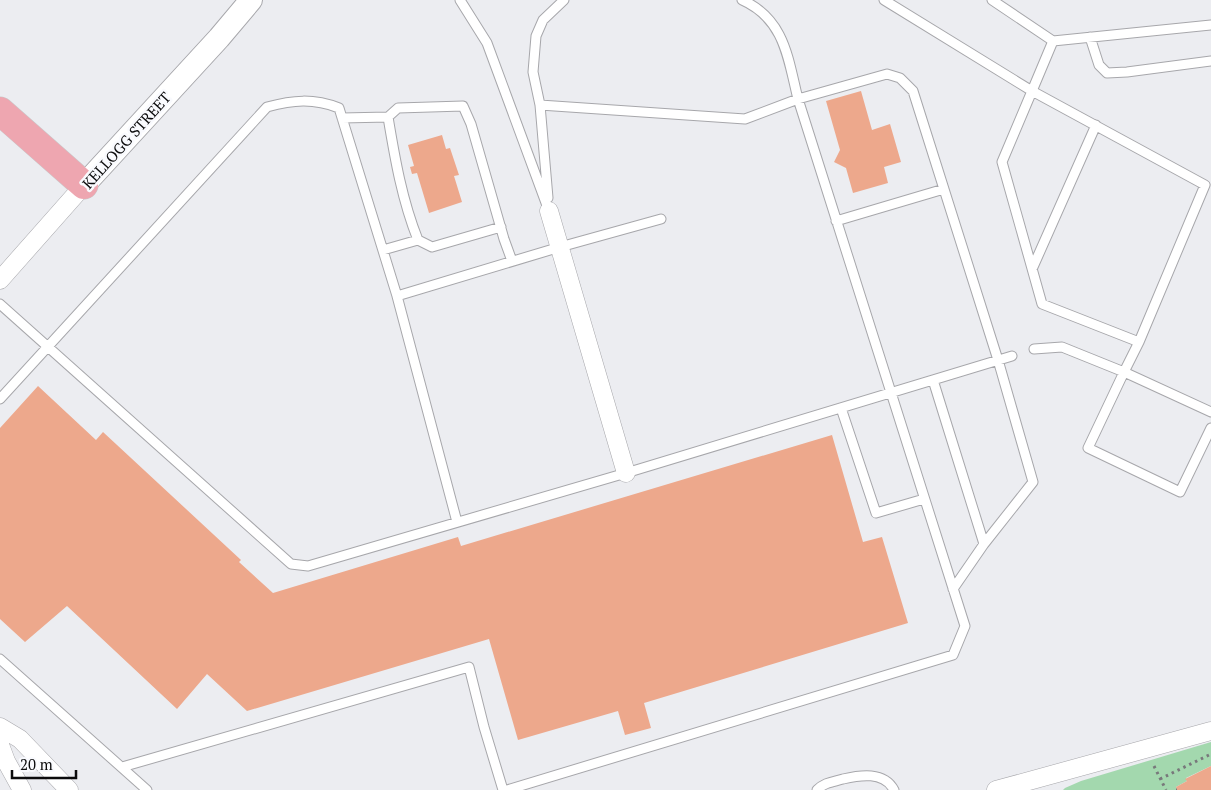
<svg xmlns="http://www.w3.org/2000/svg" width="1211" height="790" font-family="'PT Serif',serif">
	<rect width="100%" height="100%" fill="#ecedf1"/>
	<path fill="#a3d8ae" d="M1211 742V766L1186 778 1187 781 1176 787 1177 790H1063L1065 788 1081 781Z"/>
	<path fill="#eda88c" d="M861 91 872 130 890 124 901 162 884 167 888 183 853 193 846 168 834 162 840 150 826 101Z
		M442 135 446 149 450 148 459 175 454 176 462 202 429 213 417 173 412 174 410 167 414 166 408 145Z
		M38 386 96 440 103 432 241 560 239 562 273 593 458 537 461 546 832 435 863 542 882 537 908 623 644 703 651 728 625 735 618 711 518 740 489 639 247 711 207 674 177 709 67 606 25 642 0 619V428Z
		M1211 766V790H1177L1176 787 1187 781 1185 779Z"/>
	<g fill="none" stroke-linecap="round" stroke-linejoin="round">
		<defs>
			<path id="service" d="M460 0 487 43 549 211
				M884 0 1032 91 1053 41 1211 25
				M992 0 1053 41
				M1090 37 1099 65 1107 73 1127 72 1211 61
				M540 105 745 119 798 99 887 74 900 78 913 91 998 360 1033 482 984 544 953 589
				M342 118 388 117 398 108 463 106 471 124 504 239 512 261
				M548 198 540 105 533 72 536 36 543 20 564 0
				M836 221 944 189
				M418 240 432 247 501 227
				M383 250 418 240C402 200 395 159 388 117
				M1033 267 1096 125
				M0 304 291 564 308 566 626 473 1012 356
				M1034 349 1062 347 1124 372 1139 342 1205 185 1032 91 1002 162 1042 304 1139 342
				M933 380 984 544
				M0 399 267 107C293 100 313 98 339 108L397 296
				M841 408 876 513 924 499
				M1211 412 1124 372 1088 448 1180 492 1211 428
				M457 522 397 296 560 247 661 219
				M0 659 147 790
				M122 767 469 667 484 727 503 790
				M507 790 953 655 965 626 798 99C788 59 785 19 742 0
				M817 790C825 782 833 782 843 779 860 775 884 771 894 790"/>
			<path id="minor" d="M549 211 626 473
				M0 280 84 185
				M0 727 20 739 69 790
				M0 745 6 761 22 790
				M996 790 1211 731"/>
			<path id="tertiary" d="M84 185 219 38 251 0"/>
			<path id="trunk" d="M0 111 84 185"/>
		</defs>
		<use href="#service" stroke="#a7a7ab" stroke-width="11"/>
		<use href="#minor" stroke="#a7a7ab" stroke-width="19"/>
		<use href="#tertiary" stroke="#a7a7ab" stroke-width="24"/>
		<use href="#trunk" stroke="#c9c9ca" stroke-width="29"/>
		<path stroke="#78787b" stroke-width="3" stroke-dasharray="2.5 4" stroke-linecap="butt" d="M1154 766 1166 790
			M1160 779 1211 754
			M1176 790H1177"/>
		<use href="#service" stroke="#fff" stroke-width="9"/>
		<use href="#minor" stroke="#fff" stroke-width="18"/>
		<use href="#tertiary" stroke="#fff" stroke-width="22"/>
		<use href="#trunk" stroke="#eea6b0" stroke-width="28"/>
	</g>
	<g text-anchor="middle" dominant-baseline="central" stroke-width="5" stroke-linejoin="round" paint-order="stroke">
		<g font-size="15" fill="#0b0b0c" stroke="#f9fafe">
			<text transform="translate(126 140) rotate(-48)">KELLOGG STREET</text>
		</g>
	</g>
	<path d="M12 770v8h64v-8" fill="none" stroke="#0b0b0c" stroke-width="2.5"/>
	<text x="20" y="770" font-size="15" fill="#0b0b0c" stroke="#f9fafe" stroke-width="4" paint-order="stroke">20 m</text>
</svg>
